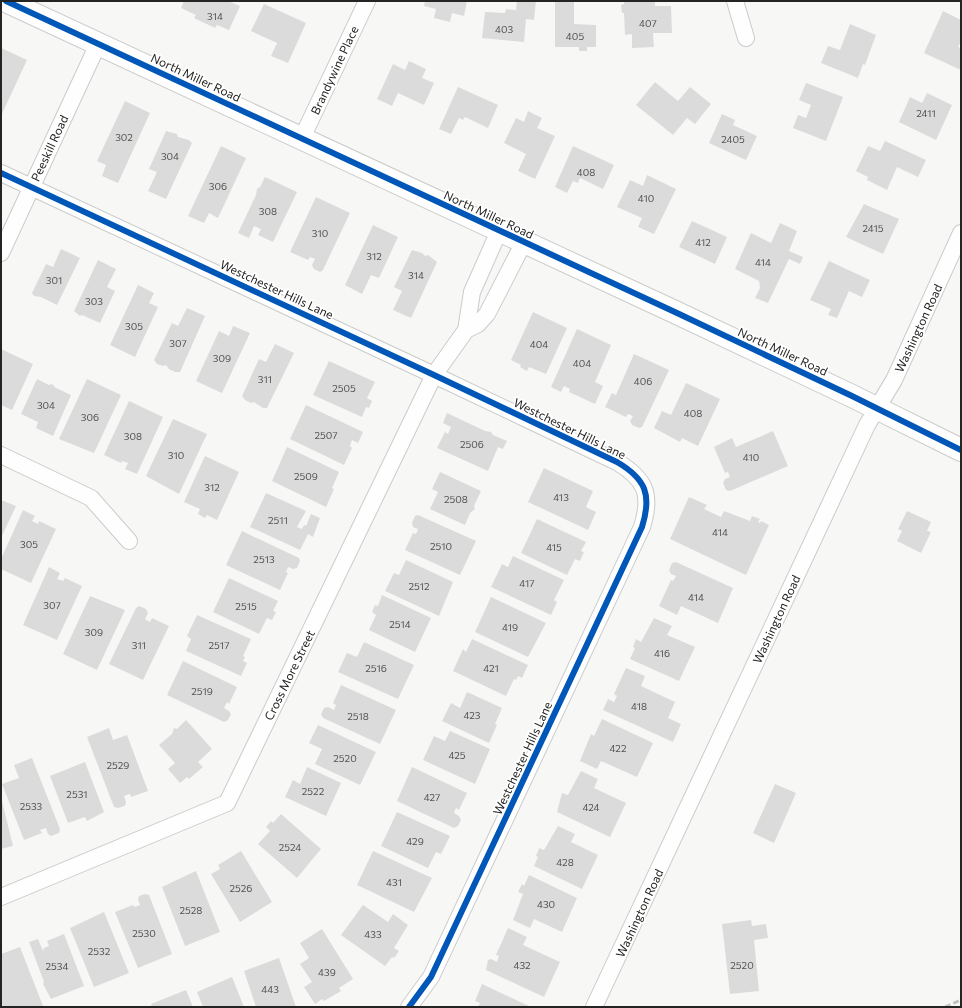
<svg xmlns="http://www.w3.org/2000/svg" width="962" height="1008" font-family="Commissioner,sans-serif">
	<rect width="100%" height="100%" fill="#f7f8f6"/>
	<path fill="#dbdbdb" d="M184 1H228L240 6 229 30 217 25 215 28 194 18 196 15 181 8Z
		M425 1H467L464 16 452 13 450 22 434 18 436 9 424 6Z
		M517 1H536L534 20 526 19 524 42 482 38 485 12 505 13 506 9 516 10Z
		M555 1H574V24L596 25V47H587V51H579V47H555Z
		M624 1H655V6H671L672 33H653L654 47 632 48V34L625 35 624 13H622L621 5 624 4Z
		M264 4 306 23 288 63 271 56 277 43 251 31Z
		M943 11 961 20V41L958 47 961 48V70L924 53Z
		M850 24 876 35 865 65 863 64 858 78 821 63 828 46 840 50Z
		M1 48 27 60 1 116Z
		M409 61 426 69 422 78 434 83 424 105 398 93 392 106 377 99 393 64 405 70Z
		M655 82 678 101 690 87 711 104 695 124 687 118 673 135 636 105Z
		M806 83 843 97 826 141 793 128 798 115 806 118 811 105 799 100Z
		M458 87 498 105 488 128 465 117 463 120 459 118 451 134 439 129Z
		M927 93 952 105 936 140 899 122 910 97 922 103Z
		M125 101 150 113 118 183 102 176 106 165 97 161Z
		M528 111 542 118 537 128 555 136 535 179 518 171 526 154 504 143 516 118 524 122Z
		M722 114 735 120 733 125 757 136 746 160 709 143Z
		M166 131 177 134 178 137 189 140 192 143 166 199 148 191 157 172 149 169Z
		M885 141 926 160 918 177 897 167 887 190 867 180 868 177 856 171 868 146 880 151Z
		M221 146 246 158 218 218 209 213 204 223 188 216Z
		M573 146 614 165 603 189 580 178 578 183 573 181 567 193 555 187Z
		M647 175 676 189 654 234 638 227 642 218 617 207 630 180 643 186Z
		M265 177 297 192 273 242 258 235 261 229 254 226 249 238 238 233 256 195 257 189 260 187Z
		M316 197 350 213 323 270 320 272 314 269 312 265 315 259 310 257 308 260 290 252Z
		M864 204 899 219 883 254 846 237Z
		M692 221 727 237 715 264 679 247Z
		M780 223 797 231 789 251 803 257 800 264 789 259 768 303 755 298 760 288 759 281 735 269 751 233 771 243Z
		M373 225 398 237 379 278 371 275 362 294 345 285Z
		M61 249 80 258 57 305 41 297 34 296 32 293 46 264 53 267Z
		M412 250 422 253 425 256 428 255 437 262 411 318 393 310 402 291 394 287Z
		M98 260 116 269 107 287 115 291 100 323 82 315 80 316 74 311Z
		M829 261 870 280 862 297 849 291 837 318 828 315 831 309 810 300Z
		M138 285 154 293 149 303 158 307 135 357 110 345Z
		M187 308 205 316 180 372H175L169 369 166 365 163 366 157 364 154 360 172 323 178 326Z
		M533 312 567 328 546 374 529 367 527 371 520 367 521 365 511 360Z
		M233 326 250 333 222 393 196 381 219 331 229 336Z
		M577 329 611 345 595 382 603 386 595 404 569 392 570 389 564 386 561 392 551 387Z
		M275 344 294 353 267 408H263L254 402 251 403 245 400 242 396 259 359 266 362Z
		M1 349 33 364 12 410 1 405Z
		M634 354 669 370 642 427 639 428 632 425 630 421 633 416 628 414 626 417 605 407 612 393 616 395Z
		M329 361 375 382 367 398 372 401 369 408 366 407 362 417 313 395Z
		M37 379 49 385 52 384 56 388 71 395 53 436 36 428 38 422 21 414Z
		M87 379 121 395 94 453 59 439Z
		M686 383 720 399 698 446 682 438 680 442 654 428 662 411 671 415Z
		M129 401 163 417 137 474 125 469 128 463 122 461 121 463 104 455Z
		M306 405 363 432 358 443 352 440 350 446 352 448 344 465 290 439Z
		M447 413 485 431 491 432 493 435 507 441 503 449 498 447 488 471 437 448 445 432 448 434 451 427 443 423Z
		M173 419 207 434 179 494 146 476Z
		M773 431 788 466 730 491 726 490 723 483 725 479 730 477 728 472 725 473 714 447 732 438 736 447Z
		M287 447 339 472 332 488 334 489 326 507 272 481Z
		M205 456 239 472 217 520 207 515 205 518 198 514 200 509 184 502Z
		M544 468 593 491 586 507 596 512 588 530 528 502Z
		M440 472 481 491 474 506 475 509 470 513 465 525 430 509 438 492 432 489Z
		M266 493 306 511 297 527 302 529 304 525 306 526 311 514 320 518 313 537 308 534 300 550 250 527Z
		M689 497 707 505 704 509 721 517 724 511 750 521 752 516 760 519 758 522 760 523 761 521 769 525 746 575 670 539Z
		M1 500 16 506 1 538Z
		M23 510 35 516 32 521 38 524 39 521 56 529 31 583 1 569V559Z
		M907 511 931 522 927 531 931 532 921 553 897 541 902 531 898 529Z
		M418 515 476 541 460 575 405 550 413 533 416 534 418 529 413 527 412 523 415 516Z
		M537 519 586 542 581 551 584 552 580 561 575 559 567 575 521 553Z
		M242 531 299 558 300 561 297 568 293 569 288 567 286 572 288 573 280 590 226 565Z
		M513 556 564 580 554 600 557 602 551 615 491 587 502 564 508 567Z
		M406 560 453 582 439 616 385 591 394 573 399 575Z
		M676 562 733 588 718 623 681 606 677 615 659 606 671 580 673 581 676 576 671 574 669 570 672 563Z
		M49 567 60 573 57 579 63 581 65 578 82 586 57 640 23 625Z
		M229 578 278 601 273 611 276 612 272 620 267 618 259 634 213 612Z
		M382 595 431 618 415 652 369 630 376 615 372 612 375 605 378 606Z
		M90 596 125 610 97 670 63 654Z
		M491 597 546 623 528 657 475 632Z
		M139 606 146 609 148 613 145 619 150 622 152 618 169 626 143 680 109 664 136 608Z
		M197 615 251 639 243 656 245 657 243 661 247 663 241 676 186 651 191 639 187 636Z
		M654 618 672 626 667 635 695 647 679 681 630 659 635 648 633 647 636 639 641 642Z
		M472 639 528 665 522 678 518 676 516 680 514 679 506 696 453 671 463 649 466 652Z
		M364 642 414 665 398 699 338 672 347 653 357 657Z
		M183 661 237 687 229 704 227 702 224 708 229 711 231 714 228 720 224 722 167 695Z
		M626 668 645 676 641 686 675 702 668 718 681 724 673 742 603 710 608 699 614 702 617 696 614 694Z
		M341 685 396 710 380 744 323 718 321 714 324 708 328 707 334 710 336 705 333 703Z
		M467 692 502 708 495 724 497 725 489 743 442 721 451 703 460 708Z
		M602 719 653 743 637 777 601 761 597 769 580 761 591 734 594 736Z
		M186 720 212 749 198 762 203 767 189 779 187 777 180 783 168 769 175 763 159 745 172 734 174 728 177 729Z
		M318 725 376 752 360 785 315 764 322 749 309 743Z
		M109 728 113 740 127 735 148 791 131 797 130 794 124 796 126 802 125 806 118 808 114 807 87 737Z
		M450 731 490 749 475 784 423 760 434 736 445 741Z
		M32 758 60 829 59 833 51 836 48 834 46 828 40 830 42 833 24 840 2 784 19 778 14 765Z
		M85 762 104 812 87 821 85 817 68 823 50 776Z
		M307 767 341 783 326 816 285 797 293 780 300 784Z
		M412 767 467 793 459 810 456 808 454 813 459 816 461 820 458 826 454 828 397 801Z
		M581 771 598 779 594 788 626 803 610 837 557 812 562 793 568 795Z
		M775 784 796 793 774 843 753 833Z
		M1 797 13 846 1 849Z
		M397 812 450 836 441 854 436 852 428 868 381 846Z
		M281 814 321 849 297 878 258 844 270 831 266 827 271 821 273 823Z
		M558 826 575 834 571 842 598 855 582 889 534 866 538 857 536 856 539 848 544 850Z
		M241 851 272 902 240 922 211 874 220 869 218 865Z
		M373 851 432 878 414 912 357 885Z
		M196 871 220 932 185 946 162 887Z
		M529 875 577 898 562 932 534 919 530 928 513 920 523 894 518 892 522 884 524 886Z
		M145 894 149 895 172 954 138 968 115 912 133 905 135 907 140 905 138 900 139 896Z
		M363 905 388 922 393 914 408 925 394 948 399 951 394 958 392 957 385 966 341 935Z
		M104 912 129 973 94 987 70 928Z
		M751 920 752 926 766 924 768 938 754 940 759 991 730 994 722 924Z
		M508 928 527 937 523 945 560 962 544 997 486 970 488 960 491 959 497 962 499 956 496 955Z
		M322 929 353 979 339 988 341 991 324 1001 322 999 315 1004 304 987 312 982 300 964 309 958 300 943Z
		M64 934 84 986 51 999 43 984 44 982 29 942 38 939 43 951 44 948 49 946 47 941Z
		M20 947 43 1006 41 1007H3L1 1002V954Z
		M279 958 296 1007H256L244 971Z
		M232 977 244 1007H203L197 992Z
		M482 984 531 1007H478L480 1003 475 1001Z
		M186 990 193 1007H152L151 1004Z"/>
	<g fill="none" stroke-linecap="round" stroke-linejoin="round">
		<defs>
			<path id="street" d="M735 1 746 38
				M302 138 367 1
				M1 173 434 375 617 462C646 479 652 495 642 527L431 977 409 1007
				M1 253 98 44
				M466 330 478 324 487 314 524 242
				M1 455 91 498 129 541
				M1 897 227 803 434 375 466 330 472 292 499 231
				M594 1007 867 425 894 380 961 233"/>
			<path id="secondary" d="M6 1 677 313 852 396 961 450"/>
		</defs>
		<use href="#street" stroke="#cacbca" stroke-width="18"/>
		<use href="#secondary" stroke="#cacbca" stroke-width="24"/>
		<use href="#street" stroke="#fefefe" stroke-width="16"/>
		<use href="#secondary" stroke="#fefefe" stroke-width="22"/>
		<path stroke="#c2c3c2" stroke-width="3" stroke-dasharray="6 3" stroke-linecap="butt" d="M945 1007 961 1000"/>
		<defs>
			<path id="cycleway" d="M6 1 677 313 852 396 961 450
				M1 173 434 375 617 462C646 479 652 495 642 527L431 977 409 1007"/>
		</defs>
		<use href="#cycleway" stroke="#fff" stroke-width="8"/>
		<use href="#cycleway" stroke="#0057b8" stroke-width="6"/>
	</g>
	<g text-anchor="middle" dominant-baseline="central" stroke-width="3.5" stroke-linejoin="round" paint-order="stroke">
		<g font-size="10" fill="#525251">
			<text x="215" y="16">314</text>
			<text x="648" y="23">407</text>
			<text x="504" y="29">403</text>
			<text x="575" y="36">405</text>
			<text x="926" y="113">2411</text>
			<text x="124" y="137">302</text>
			<text x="733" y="139">2405</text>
			<text x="170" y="156">304</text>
			<text x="586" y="172">408</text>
			<text x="218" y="186">306</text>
			<text x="646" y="198">410</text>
			<text x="268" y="211">308</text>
			<text x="873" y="228">2415</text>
			<text x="320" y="233">310</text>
			<text x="703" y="242">412</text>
			<text x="374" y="256">312</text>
			<text x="763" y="262">414</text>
			<text x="416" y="275">314</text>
			<text x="54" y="280">301</text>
			<text x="94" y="301">303</text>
			<text x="134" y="326">305</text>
			<text x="178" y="343">307</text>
			<text x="539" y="344">404</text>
			<text x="222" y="358">309</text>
			<text x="582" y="363">404</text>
			<text x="265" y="379">311</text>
			<text x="643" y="381">406</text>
			<text x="344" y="388">2505</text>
			<text x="46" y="405">304</text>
			<text x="693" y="413">408</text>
			<text x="90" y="417">306</text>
			<text x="326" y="435">2507</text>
			<text x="133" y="436">308</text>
			<text x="472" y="444">2506</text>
			<text x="176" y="455">310</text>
			<text x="751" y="457">410</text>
			<text x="306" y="476">2509</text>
			<text x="212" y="487">312</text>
			<text x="561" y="497">413</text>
			<text x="456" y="499">2508</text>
			<text x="278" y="520">2511</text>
			<text x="720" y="532">414</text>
			<text x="29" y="544">305</text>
			<text x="441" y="546">2510</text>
			<text x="554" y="547">415</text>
			<text x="264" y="559">2513</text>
			<text x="527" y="583">417</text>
			<text x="419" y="586">2512</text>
			<text x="696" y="597">414</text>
			<text x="52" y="605">307</text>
			<text x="246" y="606">2515</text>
			<text x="400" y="624">2514</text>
			<text x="510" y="627">419</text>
			<text x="94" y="632">309</text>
			<text x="139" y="645">311</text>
			<text x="219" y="645">2517</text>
			<text x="662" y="653">416</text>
			<text x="376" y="668">2516</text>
			<text x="491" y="668">421</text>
			<text x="202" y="691">2519</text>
			<text x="639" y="706">418</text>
			<text x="472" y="715">423</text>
			<text x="358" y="716">2518</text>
			<text x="618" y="748">422</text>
			<text x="457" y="755">425</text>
			<text x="345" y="758">2520</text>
			<text x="118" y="765">2529</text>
			<text x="313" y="791">2522</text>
			<text x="77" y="794">2531</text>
			<text x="432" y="797">427</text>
			<text x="31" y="806">2533</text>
			<text x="591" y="807">424</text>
			<text x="415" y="841">429</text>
			<text x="290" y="847">2524</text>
			<text x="565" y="862">428</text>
			<text x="394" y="882">431</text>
			<text x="241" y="888">2526</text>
			<text x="546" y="904">430</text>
			<text x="191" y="910">2528</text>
			<text x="144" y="933">2530</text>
			<text x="373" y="934">433</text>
			<text x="99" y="951">2532</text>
			<text x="522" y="965">432</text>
			<text x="742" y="965">2520</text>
			<text x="57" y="966">2534</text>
			<text x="327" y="972">439</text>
			<text x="270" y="989">443</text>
		</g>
		<g font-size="12" fill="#242523" stroke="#fff">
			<text transform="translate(334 70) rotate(-65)">Brandywine Place</text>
			<text transform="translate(196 77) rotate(25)">North Miller Road</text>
			<text transform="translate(49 148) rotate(-65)">Peeskill Road</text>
			<text transform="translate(489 214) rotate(25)">North Miller Road</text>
			<text transform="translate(277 289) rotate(25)">Westchester Hills Lane</text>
			<text transform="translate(918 328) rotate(-65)">Washington Road</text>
			<text transform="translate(783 351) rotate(25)">North Miller Road</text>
			<text transform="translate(570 428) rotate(26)">Westchester Hills Lane</text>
			<text transform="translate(776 619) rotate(-65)">Washington Road</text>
			<text transform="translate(289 675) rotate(-64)">Cross More Street</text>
			<text transform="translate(522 758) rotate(-65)">Westchester Hills Lane</text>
			<text transform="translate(639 913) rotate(-65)">Washington Road</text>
		</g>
	</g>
	<rect width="962" height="1008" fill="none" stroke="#242523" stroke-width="4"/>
</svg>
